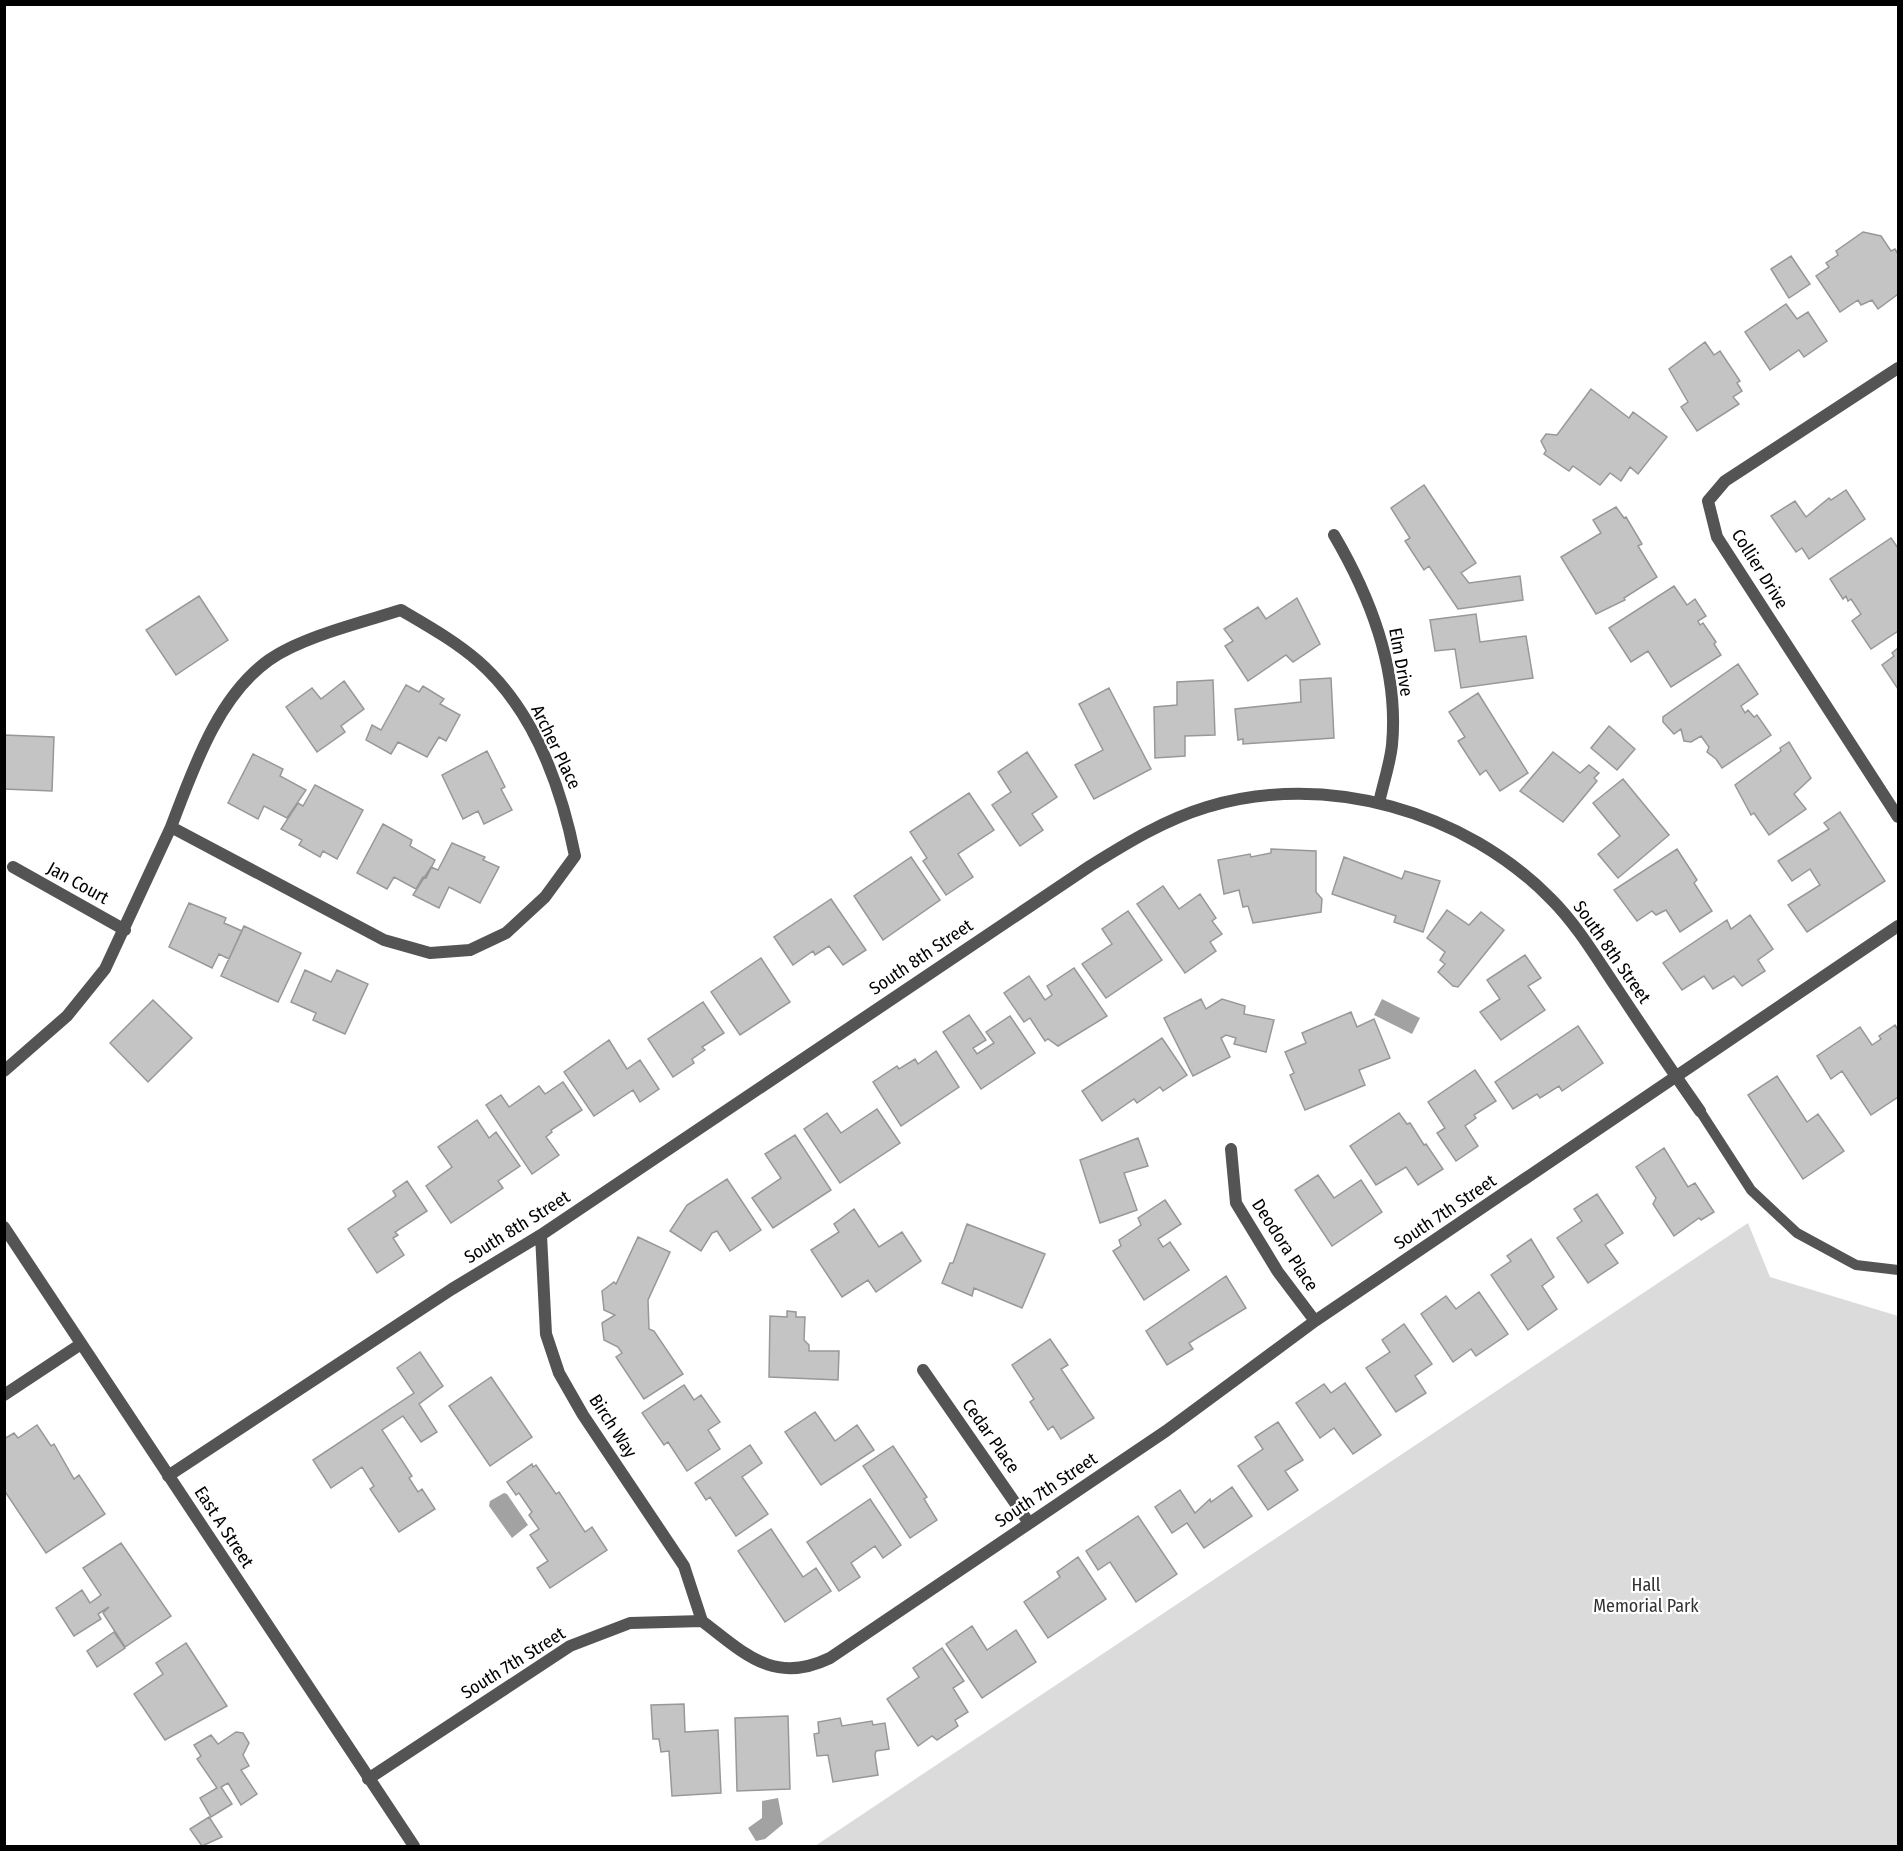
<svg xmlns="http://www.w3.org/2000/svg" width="1903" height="1851" font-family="'Fira Sans Condensed',sans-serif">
	<rect width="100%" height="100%" fill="#fff"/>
	<path fill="#dbdbdb" d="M1748 1223 1770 1277 1898 1316V1846H815Z"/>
	<path fill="#a2a2a2" d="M1382 999 1420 1018 1412 1034 1374 1015Z
		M504 1493 507 1494 528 1525 512 1538 489 1506 490 1501Z
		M778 1798 783 1824 765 1839 756 1841 748 1828 762 1818V1801Z"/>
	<path fill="#c4c4c4" stroke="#989898" stroke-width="1.5" d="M1863 232 1881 236 1891 251 1895 249 1898 254V294L1878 309 1872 300 1861 305 1858 300 1840 312 1816 276 1829 267 1826 263 1838 255 1836 251Z
		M1791 256 1810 284 1789 298 1771 269Z
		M1786 304 1797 319 1808 312 1827 341 1804 357 1799 350 1770 370 1745 332Z
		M1705 342 1714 355 1720 351 1740 381 1737 383 1742 391 1733 397 1739 404 1697 431 1681 407 1688 402 1669 369Z
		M1591 389 1629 418 1633 412 1667 437 1638 474 1630 467 1621 481 1610 473 1600 485 1573 466 1569 471 1544 454 1546 451 1541 441 1546 434 1557 435Z
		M1424 485 1476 563 1461 573 1469 583 1520 576 1523 600 1458 609 1429 566 1424 570 1405 541 1410 538 1391 508Z
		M1846 490 1865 519 1809 559 1802 548 1796 552 1771 516 1795 501 1806 517 1829 498 1831 500Z
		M1616 507 1624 518 1626 517 1642 544 1638 546 1657 577 1624 598 1625 600 1596 614 1561 557 1601 533 1593 520Z
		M1891 538 1898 548V631L1871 649 1852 621 1861 614 1851 599 1848 601 1846 596 1843 599 1830 579Z
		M1674 586 1687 605 1695 599 1706 616 1698 621 1700 625 1703 623 1716 642 1714 644 1721 655 1671 687 1648 651 1631 662 1609 628Z
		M199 596 228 640 176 675 146 630Z
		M1297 598 1320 644 1293 662 1286 655 1248 681 1225 646 1233 641 1224 629 1258 607 1266 619Z
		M1476 614 1480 642 1526 636 1533 678 1461 688 1455 649 1435 651 1430 620Z
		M1898 648V689L1882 665 1894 656 1892 653Z
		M1738 664 1758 694 1741 706 1745 713 1748 710 1754 717 1757 715 1771 735 1722 768 1716 759 1707 752 1709 747 1701 736 1691 742 1684 741 1681 729 1674 734 1663 722V717Z
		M1331 678 1334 738 1243 744V739L1238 740 1235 709 1301 702 1300 680Z
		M1213 680 1215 735 1185 736V756L1155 758 1154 707 1177 705V682Z
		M344 681 364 709 341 726 345 732 317 752 286 707 312 688 321 699Z
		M406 685 419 692 423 686 444 699 440 704 460 715 446 741 439 737 427 757 398 742 391 754 366 740 372 725 381 730Z
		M1109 688 1151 769 1094 799 1075 765 1103 750 1079 704Z
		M1478 693 1528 773 1500 791 1486 770 1480 775 1458 741 1465 737 1449 712Z
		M1609 726 1635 749 1617 770 1591 748Z
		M4 735 54 737 52 791 4 789Z
		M1789 742 1811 778 1794 794 1806 809 1769 835 1754 813 1751 815 1735 785 1781 751 1780 748Z
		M487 751 505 787 501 789 512 810 484 824 478 811 463 819 442 775Z
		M1027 752 1057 797 1032 814 1043 830 1020 846 992 805 1011 792 998 772Z
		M1553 752 1580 773 1589 765 1599 773 1594 778 1597 781 1563 822 1520 791Z
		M253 754 283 769 280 776 306 790 287 818 264 806 258 819 228 803Z
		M1623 779 1669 835 1618 878 1598 854 1620 836 1593 803Z
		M315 785 363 810 337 859 323 851 320 857 299 845 302 840 281 829 298 803 303 806Z
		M969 793 994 830 958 854 973 877 946 895 923 861 927 858 910 832Z
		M1840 812 1885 881 1807 932 1788 905 1820 885 1810 869 1792 881 1778 861 1829 829 1824 823Z
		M383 824 412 840 410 846 435 860 426 878 423 877 416 889 394 877 387 889 357 873Z
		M452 843 485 857 483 860 499 867 480 903 449 887 439 908 413 895 431 867 438 870Z
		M1271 849 1316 851V892L1322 899 1321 912 1253 923 1248 906 1243 907 1239 890 1224 894 1218 860 1250 854 1251 857 1271 853Z
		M1677 849 1697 880 1694 883 1712 911 1680 932 1666 910 1656 915 1652 911 1637 921 1614 890Z
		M911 857 940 900 883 940 854 896Z
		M1344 857 1402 879 1405 871 1440 881 1423 932 1394 922 1396 916 1332 894Z
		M1163 886 1179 909 1200 894 1216 918 1212 921 1222 934 1210 942 1216 951 1185 973 1137 904Z
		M831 899 866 950 843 965 829 946 815 955 813 951 793 965 774 937Z
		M189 903 226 918 224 923 242 931 229 959 219 954 212 968 169 947Z
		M1447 910 1469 925 1481 912 1504 930 1458 987 1453 986 1438 972 1445 964 1440 960 1445 952 1427 938Z
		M1128 911 1162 960 1106 998 1082 964 1112 944 1102 929Z
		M1750 915 1773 949 1758 960 1765 971 1742 986 1734 976 1713 989 1704 976 1682 990 1663 963 1727 920 1731 929Z
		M244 926 301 953 278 1002 221 976Z
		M1525 955 1541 978 1528 986 1545 1010 1501 1040 1480 1012 1500 999 1487 980Z
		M761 958 790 1002 740 1035 711 992Z
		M1074 968 1107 1016 1058 1046 1048 1039 1045 1041 1030 1018 1024 1022 1004 993 1029 976 1045 1000 1052 995 1047 986Z
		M305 970 331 982 337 970 368 984 345 1034 313 1020 316 1013 291 1002Z
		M1201 999 1206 1009 1222 999 1245 1006 1244 1014 1274 1020 1266 1052 1234 1044 1236 1038 1226 1035 1221 1038 1230 1057 1193 1076 1164 1018Z
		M153 1000 192 1038 148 1082 110 1043Z
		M703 1002 724 1033 702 1047 705 1050 692 1059 694 1063 673 1077 648 1039Z
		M1351 1012 1357 1027 1374 1019 1390 1058 1359 1070 1365 1085 1305 1110 1290 1075 1294 1073 1285 1052 1306 1043 1302 1033Z
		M969 1015 986 1040 973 1048 977 1054 994 1043 986 1032 1010 1016 1035 1053 981 1089 943 1032Z
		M1895 1025 1898 1030V1097L1871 1115 1842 1071 1831 1079 1817 1056 1860 1027 1872 1045 1881 1039 1879 1036Z
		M1578 1026 1603 1063 1562 1091 1559 1086 1540 1098 1537 1094 1513 1109 1495 1082Z
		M1162 1038 1187 1075 1163 1091 1160 1087 1137 1103 1134 1099 1102 1121 1082 1091Z
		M609 1040 627 1069 640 1060 659 1089 640 1102 633 1090 594 1116 564 1072Z
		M936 1051 959 1087 901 1126 873 1082 897 1066 899 1069 915 1059 918 1064Z
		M1475 1070 1496 1101 1474 1115 1476 1118 1465 1126 1478 1146 1456 1161 1437 1133 1445 1128 1428 1102Z
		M1777 1076 1807 1122 1818 1114 1844 1151 1803 1179 1748 1095Z
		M563 1082 582 1110 551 1130 552 1132 546 1137 559 1155 532 1174 486 1105 501 1095 509 1107 539 1086 545 1094Z
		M877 1109 900 1143 840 1183 804 1129 827 1113 841 1133Z
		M1399 1113 1407 1124 1410 1123 1424 1145 1426 1144 1443 1169 1418 1185 1406 1167 1376 1185 1350 1146Z
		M477 1120 489 1138 496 1132 520 1166 498 1181 503 1188 451 1223 426 1186 452 1167 438 1147Z
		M795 1135 831 1190 773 1228 752 1198 781 1178 765 1154Z
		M1138 1138 1148 1166 1124 1173 1137 1210 1100 1223 1080 1160Z
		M1664 1148 1688 1187 1695 1183 1714 1212 1701 1220 1699 1218 1674 1236 1653 1204 1656 1198 1636 1167Z
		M1318 1175 1334 1198 1361 1180 1382 1212 1332 1246 1295 1190Z
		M727 1179 761 1230 730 1251 717 1231 712 1233 701 1251 670 1231 687 1205Z
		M407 1181 427 1211 395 1232 398 1235 393 1238 404 1255 377 1273 348 1229 396 1196 393 1191Z
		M1597 1194 1623 1233 1605 1245 1618 1263 1588 1283 1557 1238 1582 1221 1574 1209Z
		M1165 1200 1181 1224 1158 1239 1163 1247 1170 1242 1189 1270 1144 1300 1113 1251 1121 1246 1119 1240 1141 1225 1138 1218Z
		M854 1209 879 1247 902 1232 921 1261 876 1292 868 1280 842 1297 811 1250 839 1232 834 1224Z
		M967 1224 1045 1254 1022 1308 974 1288 972 1296 942 1283 950 1263H953Z
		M638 1237 670 1252 648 1300 649 1329 654 1331 683 1374 644 1399 616 1357 622 1353 618 1347 604 1340 602 1323 615 1315 604 1310 602 1291 614 1282 616 1284Z
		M1531 1239 1554 1277 1542 1286 1557 1309 1528 1330 1491 1275 1511 1261 1507 1256Z
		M1226 1276 1246 1308 1189 1343 1193 1349 1167 1365 1146 1331Z
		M1479 1292 1508 1334 1476 1356 1471 1349 1453 1362 1421 1314 1446 1296 1456 1309Z
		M787 1311 796 1312V1317H805L804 1340 809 1345V1351H839L838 1380 769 1377 770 1316 787 1317Z
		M1404 1324 1432 1364 1415 1376 1426 1393 1396 1412 1366 1368 1390 1352 1382 1340Z
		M1050 1339 1068 1365 1061 1369 1094 1418 1061 1439 1053 1426 1048 1430 1030 1402 1034 1399 1012 1365Z
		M420 1352 443 1386 419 1404 437 1432 421 1442 403 1416 382 1430 412 1476 409 1478 418 1492 422 1489 435 1509 399 1532 370 1489 374 1486 362 1467 331 1488 313 1460 414 1393 397 1368Z
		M491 1377 532 1437 490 1466 449 1406Z
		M1345 1383 1381 1435 1353 1454 1334 1428 1320 1438 1296 1403 1324 1384 1331 1393Z
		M684 1385 694 1400 701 1395 720 1422 708 1430 720 1449 687 1471 668 1442 664 1445 642 1413Z
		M815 1412 835 1441 857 1425 874 1450 821 1485 785 1432Z
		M1278 1422 1303 1460 1285 1471 1298 1490 1268 1510 1238 1466 1263 1449 1255 1437Z
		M37 1425 51 1446 54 1444 74 1479 79 1475 105 1514 46 1553 4 1490V1439L14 1433 18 1438Z
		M750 1445 762 1463 742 1477 768 1514 736 1536 710 1497 706 1500 695 1483Z
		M893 1446 927 1497 924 1499 937 1520 910 1538 863 1466Z
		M532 1464 533 1467 536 1465 556 1494 559 1492 585 1532 592 1527 607 1550 550 1588 537 1568 548 1561 530 1535 539 1529 529 1515 532 1512 519 1493 516 1495 507 1482Z
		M1232 1487 1252 1516 1204 1548 1187 1523 1172 1533 1155 1507 1180 1490 1195 1513 1210 1499 1211 1502Z
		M870 1499 901 1545 883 1558 875 1546 851 1563 860 1577 839 1591 807 1542Z
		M1138 1516 1177 1574 1136 1602 1110 1562 1098 1570 1086 1551Z
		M771 1529 803 1577 816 1568 831 1591 785 1622 738 1551Z
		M121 1543 171 1616 125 1647 103 1613 109 1607 98 1614 101 1619 74 1636 56 1608 82 1590 90 1603 101 1595 83 1568Z
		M1078 1557 1106 1599 1048 1638 1024 1602 1060 1577 1057 1572Z
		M972 1626 987 1650 1016 1630 1036 1662 982 1698 946 1644Z
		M114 1632 125 1648 97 1667 87 1651Z
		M186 1643 227 1706 165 1740 134 1694 163 1674 156 1663Z
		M942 1648 964 1681 953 1688 968 1712 955 1720 958 1726 937 1740 932 1736 918 1746 887 1699 919 1677 913 1668Z
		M684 1704 685 1732 718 1730 721 1793 672 1796 669 1751 661 1752 659 1739H653L651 1705Z
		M788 1716 790 1789 737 1791 735 1718Z
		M840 1718 842 1726 872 1721 873 1725 885 1723 889 1749 876 1751 875 1755 878 1775 833 1782 828 1755 817 1756 814 1734 819 1733 818 1722Z
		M236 1732 243 1733 249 1743 243 1755 249 1766 241 1770 257 1794 241 1805 228 1783 221 1787 232 1804 211 1817 200 1798 217 1788 197 1759 201 1756 194 1745 211 1735 218 1744Z
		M209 1817 222 1837 202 1846 190 1829Z"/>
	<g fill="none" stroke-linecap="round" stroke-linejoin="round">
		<path stroke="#545454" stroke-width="10" d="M1700 1111 1751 1190 1797 1233 1856 1265 1898 1270"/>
		<path stroke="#545454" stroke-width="12" d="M1898 368 1725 481 1708 501 1717 537 1898 817
			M1334 535C1371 598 1399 671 1392 745 1390 764 1383 784 1379 803
			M401 610C428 626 455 641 478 661 534 710 561 786 575 856L545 897 506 933 470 950 430 953 384 940 171 827C193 770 217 697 269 660 301 637 363 622 401 610Z
			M13 867 125 930
			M4 1071 67 1016 105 969 171 827
			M1231 1149 1236 1203 1278 1272 1315 1321
			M4 1227 414 1846
			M541 1235 546 1334 559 1373 583 1415 684 1566 702 1621
			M923 1370 1029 1523
			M4 1395 81 1344
			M168 1476 452 1289 541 1235 1090 866C1127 843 1164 820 1207 807 1326 771 1465 811 1551 899 1578 926 1597 959 1618 990 1645 1031 1672 1071 1700 1111
			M368 1779 570 1646 630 1623 702 1621C745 1654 774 1685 830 1658L1166 1431 1315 1321 1898 926"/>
	</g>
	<g text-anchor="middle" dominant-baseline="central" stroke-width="4.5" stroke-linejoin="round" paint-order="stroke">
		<g font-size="18" fill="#000" stroke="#fff">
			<text transform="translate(1760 569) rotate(58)">Collier Drive</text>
			<text transform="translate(1401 662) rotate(80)">Elm Drive</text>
			<text transform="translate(556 747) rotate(64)">Archer Place</text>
			<text transform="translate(78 883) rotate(29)">Jan Court</text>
			<text transform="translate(1612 952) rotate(55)">South 8th Street</text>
			<text transform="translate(921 957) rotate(-34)">South 8th Street</text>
			<text transform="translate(1445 1212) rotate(-34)">South 7th Street</text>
			<text transform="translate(517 1227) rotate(-32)">South 8th Street</text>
			<text transform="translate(1285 1245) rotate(57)">Deodora Place</text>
			<text transform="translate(613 1426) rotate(57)">Birch Way</text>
			<text transform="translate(991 1436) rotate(55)">Cedar Place</text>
			<text transform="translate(1046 1490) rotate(-34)">South 7th Street</text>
			<text transform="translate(224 1527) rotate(57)">East A Street</text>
			<text transform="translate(513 1663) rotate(-32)">South 7th Street</text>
		</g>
		<g font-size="18" fill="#323232" stroke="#fff">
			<text x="1646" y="1585">Hall<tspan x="1646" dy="21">Memorial Park</tspan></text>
		</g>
	</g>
	<rect width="1903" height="1851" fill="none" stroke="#000000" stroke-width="12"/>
</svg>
